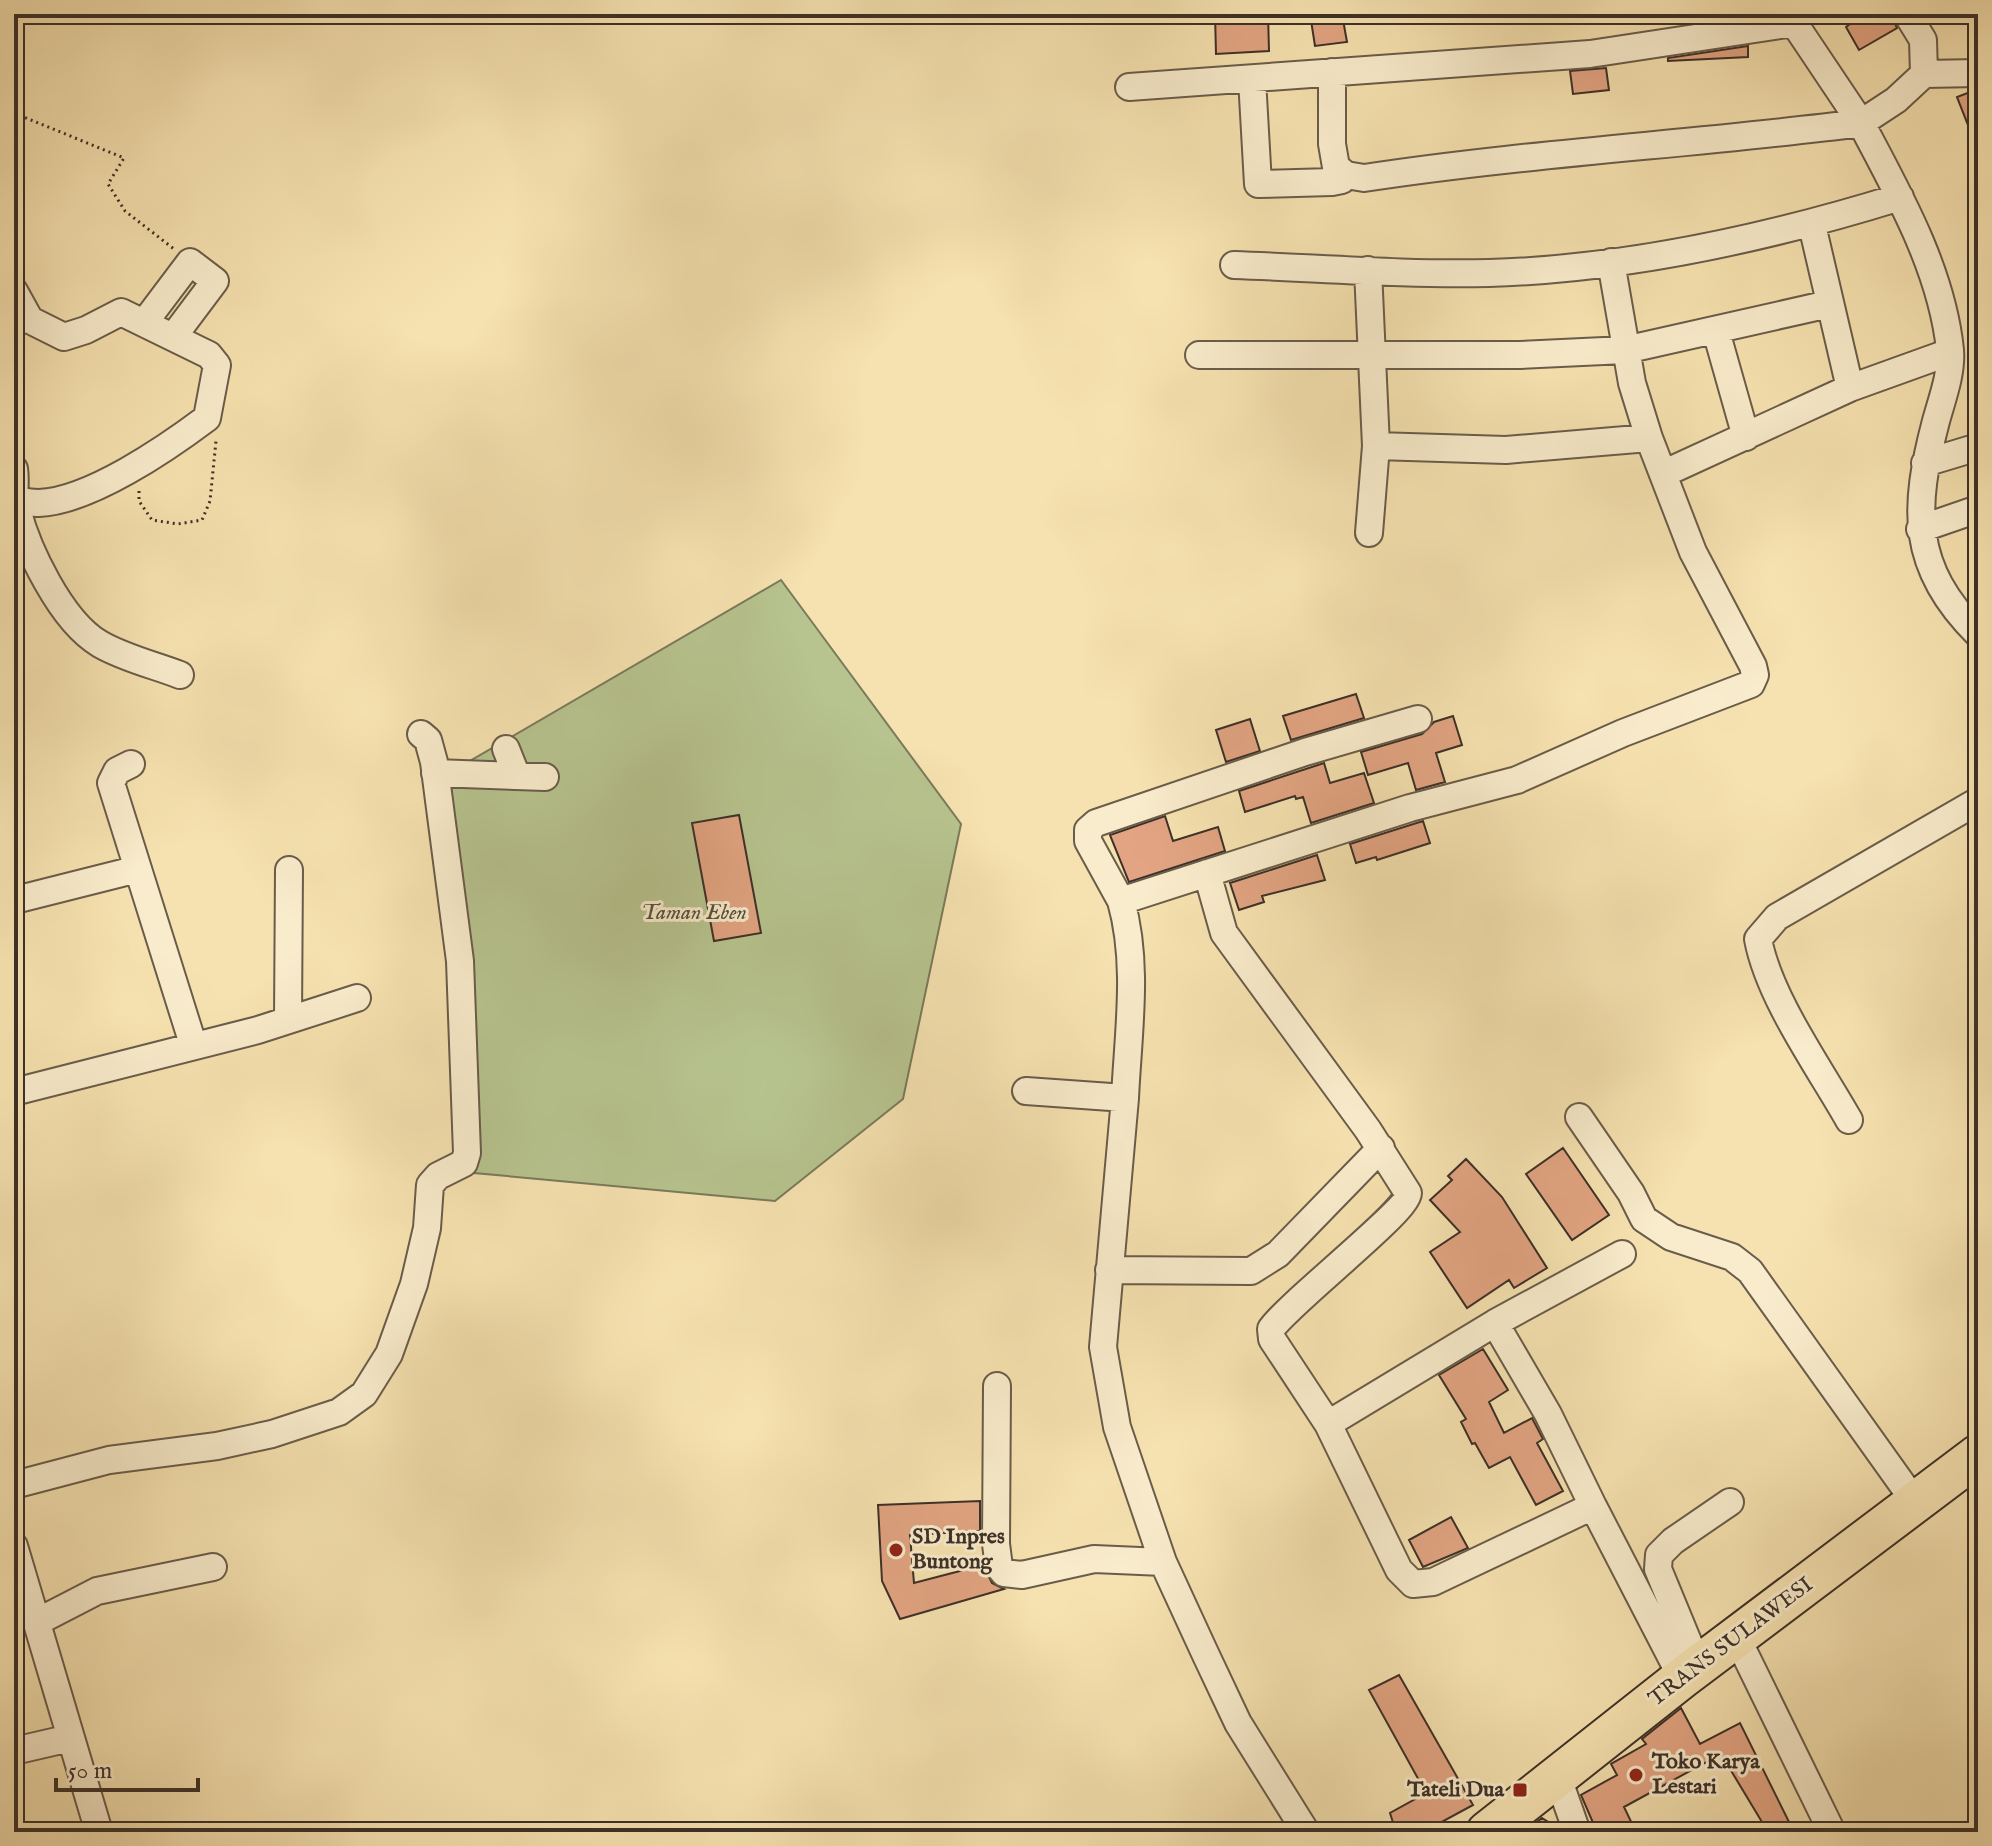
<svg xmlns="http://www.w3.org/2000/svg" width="1992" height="1846" font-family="'IM FELL English',serif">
	<rect width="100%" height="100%" fill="#f6e2b0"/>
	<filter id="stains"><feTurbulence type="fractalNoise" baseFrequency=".0025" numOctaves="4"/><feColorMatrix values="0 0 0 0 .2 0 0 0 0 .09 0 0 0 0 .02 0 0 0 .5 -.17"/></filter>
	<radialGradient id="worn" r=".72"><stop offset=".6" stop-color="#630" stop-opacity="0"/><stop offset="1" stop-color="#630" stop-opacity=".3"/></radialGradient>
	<path fill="#b7c48f" stroke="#7a7a5c" stroke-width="2" d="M781 580 961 824 903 1099 775 1201 463 1172 461 1017 432 783Z"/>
	<path fill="#e2a482" stroke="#3c3028" stroke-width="2" d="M1215 14H1268L1269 51 1216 54Z
		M1310 14H1342L1347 42 1315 46Z
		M1844 14H1891L1897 28 1859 50 1846 27 1850 24Z
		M1748 46V57L1668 61V58Z
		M1606 68 1609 90 1573 94 1570 71Z
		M1978 89V148H1977L1957 97Z
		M1356 694 1364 718 1291 740 1283 716Z
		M1453 716 1462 745 1436 753 1445 782 1416 790 1408 763 1368 775 1361 752 1422 734 1434 722Z
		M1250 719 1260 751 1226 762 1216 730Z
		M1324 763 1330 783 1364 773 1374 803 1311 823 1303 797 1296 799 1295 796 1245 812 1239 791Z
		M739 815 761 933 714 941 692 823Z
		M1165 816 1173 841 1218 827 1225 851 1129 882 1110 835Z
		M1423 821 1430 843 1377 860 1376 857 1356 863 1350 844Z
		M1317 855 1325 880 1262 896 1264 902 1239 910 1230 883Z
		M1563 1148 1609 1215 1572 1240 1526 1174Z
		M1466 1159 1502 1197 1547 1268 1514 1288 1509 1280 1467 1308 1430 1252 1460 1232 1430 1200 1452 1180 1448 1176Z
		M1483 1349 1508 1390 1489 1402 1504 1433 1532 1418 1543 1439 1537 1443 1563 1491 1536 1505 1510 1457 1489 1468 1475 1443 1472 1444 1461 1422 1466 1419 1439 1375Z
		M980 1501V1531L910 1535 914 1583 983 1565 992 1583 1004 1589 900 1619 882 1581 878 1505Z
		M1451 1517 1468 1548 1423 1567 1409 1540Z
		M1399 1675 1473 1805 1434 1826 1438 1832H1396L1390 1813 1426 1793 1369 1690Z
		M1681 1708 1700 1744 1740 1723 1794 1832H1768L1721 1754 1624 1807 1636 1832H1597L1581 1795 1617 1775 1611 1764 1646 1744 1642 1739Z
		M1542 1818 1558 1828 1560 1832H1524Z"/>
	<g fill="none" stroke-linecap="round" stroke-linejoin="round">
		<defs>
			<path id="minor" d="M1907 14 1923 40 1924 74 1896 100 1861 123C1898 193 1942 270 1950 350 1952 373 1942 399 1936 421 1913 508 1910 567 1978 634
				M1332 72V144L1336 167 1346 175 1364 178C1529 153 1696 144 1861 123L1788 14
				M1924 74 1978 73
				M1252 79 1258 184 1332 182 1342 180 1346 175
				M1129 87 1590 54 1794 23
				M1812 225 1850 388
				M1234 265C1319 268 1404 275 1489 273 1628 269 1768 238 1900 197
				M1368 270 1376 446 1506 450 1649 438
				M14 291 30 320
				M14 319 30 320 64 337 86 330 121 312 209 355 217 365 207 418C167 448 90 501 39 503 31 503 22 501 14 501
				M144 323 190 262 215 281 173 337
				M1716 331 1746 437
				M1199 355H1520L1625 350 1829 304
				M1925 463 1978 447
				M14 469C16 481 13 493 16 505 26 548 61 621 100 644 124 658 154 665 180 675
				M1665 473 1850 388 1950 352
				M1920 529 1978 509
				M1369 533 1376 446
				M506 749 516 774
				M131 764 117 771 111 783 193 1044
				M435 773 545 777
				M1207 873 1224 933 1368 1130 1408 1193C1408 1211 1290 1302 1271 1329L1272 1339 1328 1424
				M15 900 138 869
				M1121 901 1088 841V830L1096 823 1305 752 1418 719
				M288 1019 289 870
				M1026 1091 1125 1098 1103 1347 1117 1427 1163 1562 1204 1651 1238 1723 1306 1832
				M14 1092 258 1030 357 998
				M1125 1098C1128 1033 1139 964 1121 901L1410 808 1517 780 1623 733 1751 684 1755 675 1753 666 1693 552 1649 438 1632 383 1611 262
				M1579 1117 1631 1193 1644 1219 1671 1237 1732 1257 1750 1271 1915 1502
				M1849 1120C1819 1067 1769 998 1758 939L1777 917 1978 801
				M1622 1254 1495 1323 1328 1424 1399 1570 1413 1584 1433 1582 1593 1506 1682 1678
				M1109 1270 1251 1271 1278 1254 1381 1148
				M1495 1323 1548 1414 1593 1506
				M997 1386 996 1544 999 1567 1004 1573 1022 1575 1094 1559 1163 1562
				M14 1485 109 1460 217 1446 272 1434 339 1412 364 1394 389 1354 414 1284 427 1228 430 1185 438 1176 464 1163 467 1153 460 961 434 762 428 740 421 734
				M14 1546 99 1832
				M37 1622 97 1591 213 1567
				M1737 1638 1832 1832
				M1698 1666 1658 1569 1659 1555 1673 1541 1730 1502
				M14 1751 70 1738
				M1558 1778 1577 1832"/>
			<path id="highway" d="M1487 1832 1682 1678 1978 1455"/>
		</defs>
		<use href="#minor" stroke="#6a5c4a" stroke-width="30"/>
		<use href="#highway" stroke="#3c3028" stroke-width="44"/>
		<path stroke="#3c3028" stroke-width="3" stroke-dasharray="2 4" stroke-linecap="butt" d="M14 113 124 158 108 184 125 211 174 249
			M139 491V501L152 520 178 524 202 520 210 501 216 441"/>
		<use href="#minor" stroke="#f9eccc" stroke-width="26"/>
		<use href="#highway" stroke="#f6e2b0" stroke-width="40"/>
	</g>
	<g fill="#8f2418" stroke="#f9eccc" stroke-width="3">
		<circle cx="896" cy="1550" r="8"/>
		<circle cx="1636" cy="1775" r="8"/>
		<rect x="1512" y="1782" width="16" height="16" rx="4"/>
	</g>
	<g text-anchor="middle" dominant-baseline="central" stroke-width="6" stroke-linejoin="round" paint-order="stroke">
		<g font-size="22" font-style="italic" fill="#554e3d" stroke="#f9eccc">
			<text x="694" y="913">Taman Eben</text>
		</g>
		<g font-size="22" font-weight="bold" fill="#3c3028" stroke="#f9eccc" text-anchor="start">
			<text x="912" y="1537">SD Inpres<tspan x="912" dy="25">Buntong</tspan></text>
			<text x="1652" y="1762">Toko Karya<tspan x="1652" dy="25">Lestari</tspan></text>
			<text x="1504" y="1790" text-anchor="end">Tateli Dua</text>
		</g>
		<g font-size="22" fill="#3c3028" stroke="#f9eccc">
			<text transform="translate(1731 1642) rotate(-37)">TRANS SULAWESI</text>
		</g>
	</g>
	<rect width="1992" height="1846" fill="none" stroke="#f6e2b0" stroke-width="48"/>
	<rect x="16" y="16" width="1960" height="1814" fill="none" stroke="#3c3028" stroke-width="4"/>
	<rect x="24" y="24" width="1944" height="1798" fill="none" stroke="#3c3028" stroke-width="2"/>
	<path d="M56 1778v12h142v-12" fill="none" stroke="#3c3028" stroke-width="4"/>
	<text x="68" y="1778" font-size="24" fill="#3c3028" stroke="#f9eccc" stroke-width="6" paint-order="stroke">50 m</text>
	<rect width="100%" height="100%" filter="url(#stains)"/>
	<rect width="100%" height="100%" fill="url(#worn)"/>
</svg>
